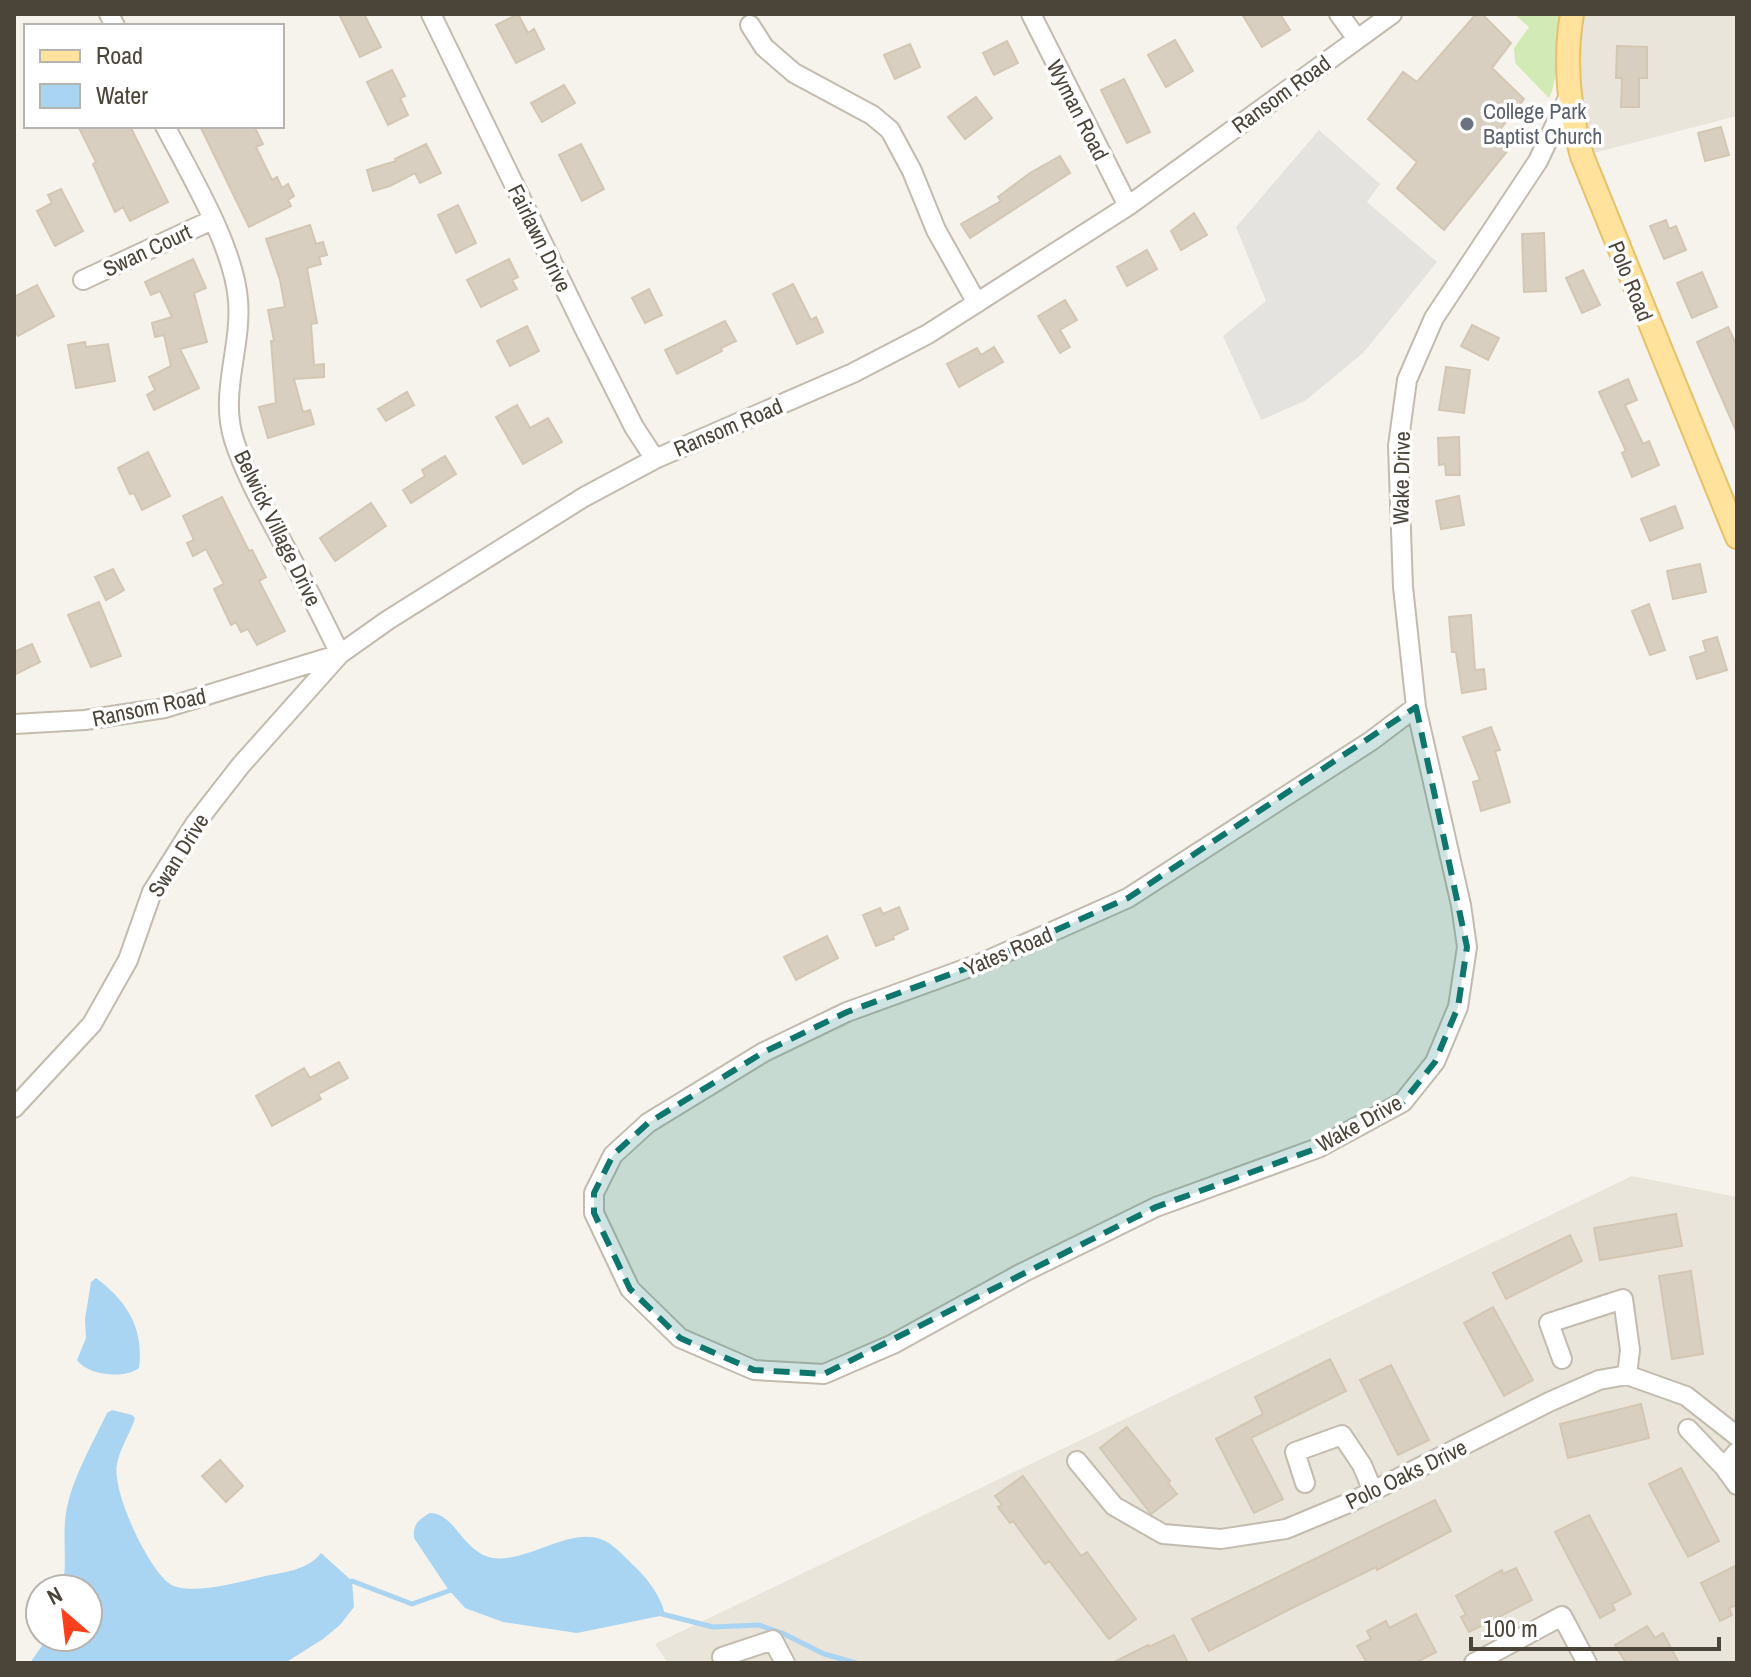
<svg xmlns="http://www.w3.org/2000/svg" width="1751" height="1677" font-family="'Archivo Narrow',sans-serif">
	<rect width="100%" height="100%" fill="#f6f3ec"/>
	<path fill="#eae5da" d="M1578 14H1737V116L1582 156Z
		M1632 1176 1737 1197V1663H668L655 1644Z"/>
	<path fill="#d2eab5" d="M1514 14H1561C1558 35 1558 83 1549 98L1515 63 1514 48 1529 27Z"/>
	<path fill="#e5e3e0" d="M1319 130 1380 184 1367 202 1437 262 1364 352 1305 401 1261 420 1223 336 1266 301 1236 227Z"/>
	<path fill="#a9d4f2" d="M96 1278C128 1302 144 1329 139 1368 125 1379 88 1376 77 1360L86 1338 85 1319 91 1282Z
		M112 1410 132 1415 135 1418C130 1434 120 1448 117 1464 111 1490 148 1569 170 1584 189 1596 240 1582 261 1577 283 1572 307 1571 321 1553L352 1581 354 1607 340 1625 323 1639 285 1663H30L48 1637H88V1589H62C68 1564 62 1538 66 1513 72 1478 92 1445 107 1413Z
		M430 1513C455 1513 463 1553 493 1558 528 1563 570 1526 603 1540 614 1545 623 1555 632 1564 646 1577 661 1595 665 1615L577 1633 503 1622 465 1608 448 1589 414 1538C413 1524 418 1520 430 1513Z"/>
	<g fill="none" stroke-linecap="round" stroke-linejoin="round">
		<path stroke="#a9d4f2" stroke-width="5" d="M348 1583 352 1581 412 1604 454 1589
			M658 1613 713 1627 759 1625 782 1633 824 1654 856 1663"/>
	</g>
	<path fill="#d8cfc1" stroke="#d3c7b4" stroke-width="2" d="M339 14H364L381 47 360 57Z
		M518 14 528 33 534 29 544 49 516 63 496 25Z
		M1242 14H1280L1290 30 1262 47Z
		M1476 14H1482L1511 43 1492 68 1524 99 1495 136 1508 150 1444 230 1397 188 1417 162 1368 119 1403 72 1417 82Z
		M1175 40 1193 71 1166 87 1148 55Z
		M1007 41 1018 63 994 75 983 53Z
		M910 44 920 67 895 79 884 55Z
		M1617 46 1647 47V78H1639V107H1621L1622 78H1616Z
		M392 70 405 96 400 98 408 115 388 125 367 82Z
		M1124 79 1150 132 1127 143 1101 90Z
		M564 85 575 103 542 122 531 103Z
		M976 97 992 118 965 139 948 117Z
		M78 126H130L168 202 130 221 123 207 115 212 93 164 96 162Z
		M200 126H254L263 144 256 147 272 180 277 177 282 188 288 184 294 196 288 200 291 206 249 227Z
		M1721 127 1729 155 1705 161 1698 133Z
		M426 144 441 173 420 183 415 173 390 186 373 191 367 170 396 161 395 159Z
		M581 144 604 189 582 201 559 155Z
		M1060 156 1070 173 970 238 961 224 1001 201 998 197 1030 173Z
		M61 189 83 231 55 246 37 211 52 203 48 195Z
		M458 205 476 243 456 253 438 215Z
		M1194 213 1207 235 1181 250 1171 231Z
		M1666 220 1669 229 1676 226 1686 250 1664 259 1650 226Z
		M310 225 316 244 323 242 327 255 319 257 321 264 307 268 317 323 311 324 314 365 324 364V377L294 379 303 412 310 410 314 424 268 438 259 407 276 403 271 341H274L268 310 285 307 280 280 266 239Z
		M1544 233 1546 291 1524 292 1522 234Z
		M1147 250 1157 269 1127 286 1117 267Z
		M193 259 206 288 194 293 207 342 180 349 199 388 154 410 147 395 155 390 149 377 171 366 164 335 155 337 152 323 172 317 160 291 151 295 145 282Z
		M509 259 518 277 512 280 517 289 481 307 467 280Z
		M1583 270 1600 305 1582 313 1566 278Z
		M1702 272 1717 307 1692 318 1677 283Z
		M793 284 811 320 816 317 823 332 797 344 773 294Z
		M37 285 54 316 18 336 14 329V297Z
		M649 289 662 315 645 323 632 298Z
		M1065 300 1077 320 1060 330 1070 347 1060 353 1038 316Z
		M725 321 736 341 721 348 722 351 677 374 665 350Z
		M1472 325 1499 338 1488 360 1461 346Z
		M527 326 539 351 510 366 497 341Z
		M1728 327 1737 346V433L1697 342Z
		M85 342 86 347 108 344 115 381 76 388 68 345Z
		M994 347 1003 362 959 387 947 364 977 348 981 355Z
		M1446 367 1470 370 1464 413 1439 410Z
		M1628 379 1637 400 1625 405 1643 444 1649 441 1659 465 1632 477 1622 453 1626 451 1599 392Z
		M407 392 414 405 386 421 378 409Z
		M517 405 530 428 548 418 562 442 523 464 496 417Z
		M1459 437 1460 475H1446L1445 464 1439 465 1438 438Z
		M148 452 170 496 142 510 134 493 130 494 118 468Z
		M445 456 456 474 411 503 403 490 425 476 422 470Z
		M1459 496 1464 525 1441 529 1436 501Z
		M222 497 249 551 252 550 266 577 259 581 285 631 257 645 248 629 241 632 236 622 231 625 214 589 224 584 206 549 193 556 187 543 194 540 183 516Z
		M371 503 386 526 335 561 320 538Z
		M1675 506 1683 528 1650 541 1641 519Z
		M1700 564 1706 592 1673 599 1667 571Z
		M113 569 124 590 106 600 95 577Z
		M99 602 121 656 91 667 68 615Z
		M1649 604 1665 650 1650 655 1632 611Z
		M1471 615 1475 670 1484 669 1486 689 1462 693 1456 652H1452L1449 617Z
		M1717 637 1727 670 1697 679 1690 657 1706 652 1703 641Z
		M32 644 40 662 14 675V652Z
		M1491 727 1500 750 1495 751 1510 802 1481 811 1473 782 1480 780 1463 737Z
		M899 907 908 929 893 936 894 939 876 946 863 915 880 908 883 914Z
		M827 936 838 958 796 980 784 957Z
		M339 1062 348 1078 318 1094 321 1099 272 1126 256 1096 304 1068 310 1078Z
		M1676 1214 1682 1246 1600 1260 1594 1228Z
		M1570 1235 1582 1261 1506 1299 1493 1273Z
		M1691 1271 1703 1354 1672 1359 1659 1276Z
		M1493 1307 1533 1380 1504 1396 1464 1323Z
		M1330 1359 1346 1391 1251 1438 1283 1499 1254 1513 1216 1439 1263 1414 1255 1397Z
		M1391 1365 1429 1440 1398 1455 1360 1380Z
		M1641 1404 1649 1438 1568 1458 1560 1424Z
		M1127 1427 1170 1481 1168 1483 1177 1494 1151 1514 1100 1448Z
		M220 1460 243 1486 226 1502 202 1476Z
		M1681 1468 1719 1541 1688 1557 1649 1484Z
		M1023 1476 1081 1556 1087 1552 1136 1619 1109 1639 1049 1561 1045 1564 1013 1521 1010 1523 998 1507 1002 1505 995 1496Z
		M1435 1500 1451 1531 1377 1570 1376 1567 1288 1610 1209 1651 1192 1619Z
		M1589 1515 1631 1594 1612 1604 1615 1610 1600 1618 1555 1532Z
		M1737 1565V1605L1729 1608 1732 1615 1720 1621 1701 1583Z
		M1516 1568 1532 1600 1469 1632 1461 1617 1466 1615 1456 1596 1502 1570 1503 1574Z
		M1416 1614 1436 1652 1415 1663H1367L1357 1646 1371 1639 1367 1631 1386 1621 1389 1628Z
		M1647 1626 1655 1638 1663 1633 1679 1663H1626L1615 1645Z
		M1174 1635 1188 1663H1112L1148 1645 1149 1647Z"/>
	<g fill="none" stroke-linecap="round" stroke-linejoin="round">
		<defs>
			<path id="minor" d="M109 14 115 26
				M431 14 585 330 634 427 655 459
				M1031 14 1128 206
				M1339 14 1357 39
				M750 25 764 47 794 73 872 115 890 130 912 171 936 230 977 303
				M83 280 212 220
				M1416 707 1371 741 1128 898 984 962 847 1012 764 1052 648 1123 613 1155 594 1193V1213L630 1289 680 1338 754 1370 824 1374 893 1344 1022 1273 1156 1207 1318 1148 1403 1102 1435 1062 1458 1007 1467 947 1461 905 1416 707 1403 587 1398 446 1407 380 1434 318 1538 161 1569 96
				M14 724 85 720 165 708 340 654 388 620 584 497 655 459 853 373 928 334 1128 206 1392 14
				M14 1108 92 1024 128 960 152 892 195 824 241 765 340 654C322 617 304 581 284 545 266 511 246 477 234 440 219 393 242 348 238 300 234 247 190 174 165 126
				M1562 1359 1549 1323 1623 1299 1630 1350 1627 1375
				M1688 1429 1724 1467 1737 1452
				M1077 1461 1114 1506 1163 1534 1221 1539 1286 1529 1351 1502 1549 1402 1599 1380 1627 1375 1686 1396 1737 1436
				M1724 1467 1737 1485
				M1305 1483 1295 1452 1342 1435 1362 1465 1373 1491
				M722 1657 773 1640 785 1663
				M1474 1663 1562 1616 1587 1663"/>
			<path id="major" d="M1572 14C1564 61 1569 110 1582 156L1737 537"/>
		</defs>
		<use href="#minor" stroke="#c2bbae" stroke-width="22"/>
		<use href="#major" stroke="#e6c16a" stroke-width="26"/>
		<use href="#minor" stroke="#fff" stroke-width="18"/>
		<use href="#major" stroke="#ffe39c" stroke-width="22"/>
	</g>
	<path fill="#0f766e" fill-opacity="0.2" stroke="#0f766e" stroke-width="6" stroke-dasharray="16 10" stroke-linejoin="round" d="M1416 707 1467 947 1458 1007 1435 1062 1403 1102 1318 1148 1156 1207 824 1374 754 1370 680 1338 630 1289 594 1213V1193L613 1155 648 1123 764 1052 847 1012 984 962 1128 898Z"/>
	<circle fill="#6b7280" stroke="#fff" stroke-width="3" cx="1467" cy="124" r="8"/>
	<g text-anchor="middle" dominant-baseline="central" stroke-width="7" stroke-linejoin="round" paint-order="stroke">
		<g font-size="22" fill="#4b4439" stroke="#fff">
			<text transform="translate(1281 94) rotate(-36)">Ransom Road</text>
			<text transform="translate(1078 110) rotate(63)">Wyman Road</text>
			<text transform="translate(540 238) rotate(64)">Fairlawn Drive</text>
			<text transform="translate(147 250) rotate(-25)">Swan Court</text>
			<text transform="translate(1631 281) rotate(68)">Polo Road</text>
			<text transform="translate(728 427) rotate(-23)">Ransom Road</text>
			<text transform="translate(1401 478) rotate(-89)">Wake Drive</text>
			<text transform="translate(278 528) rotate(64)">Belwick Village Drive</text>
			<text transform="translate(149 707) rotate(-12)">Ransom Road</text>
			<text transform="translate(178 855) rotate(-58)">Swan Drive</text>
			<text transform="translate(1008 951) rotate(-23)">Yates Road</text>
			<text transform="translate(1359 1123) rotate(-29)">Wake Drive</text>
			<text transform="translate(1406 1474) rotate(-26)">Polo Oaks Drive</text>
		</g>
		<g font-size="22" fill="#5b616d" stroke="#fff" text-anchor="start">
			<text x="1483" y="111">College Park<tspan x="1483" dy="25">Baptist Church</tspan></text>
		</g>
	</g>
	<rect width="1751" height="1677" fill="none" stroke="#4b4439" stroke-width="32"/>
	<rect x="24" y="24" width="260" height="104" fill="#ffffff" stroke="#b7b4b0" stroke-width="2"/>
	<rect x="40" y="50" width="40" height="12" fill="#ffe39c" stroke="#b7b4b0" stroke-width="2"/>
	<text x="96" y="64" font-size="24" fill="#4b4439">Road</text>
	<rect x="40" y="84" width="40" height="24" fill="#a9d4f2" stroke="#b7b4b0" stroke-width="2"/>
	<text x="96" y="104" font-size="24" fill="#4b4439">Water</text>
	<g transform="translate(64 1613) rotate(332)"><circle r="38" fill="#ffffff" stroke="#b7b4b0" stroke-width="2"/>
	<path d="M0-6L14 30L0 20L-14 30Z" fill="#fc3f1d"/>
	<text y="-12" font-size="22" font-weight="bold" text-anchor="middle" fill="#4b4439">N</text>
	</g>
	<path d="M1471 1637v12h248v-12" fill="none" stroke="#4b4439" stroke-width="4"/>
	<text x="1483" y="1637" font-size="24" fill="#4b4439" stroke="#ffffff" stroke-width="6" paint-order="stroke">100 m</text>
</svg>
